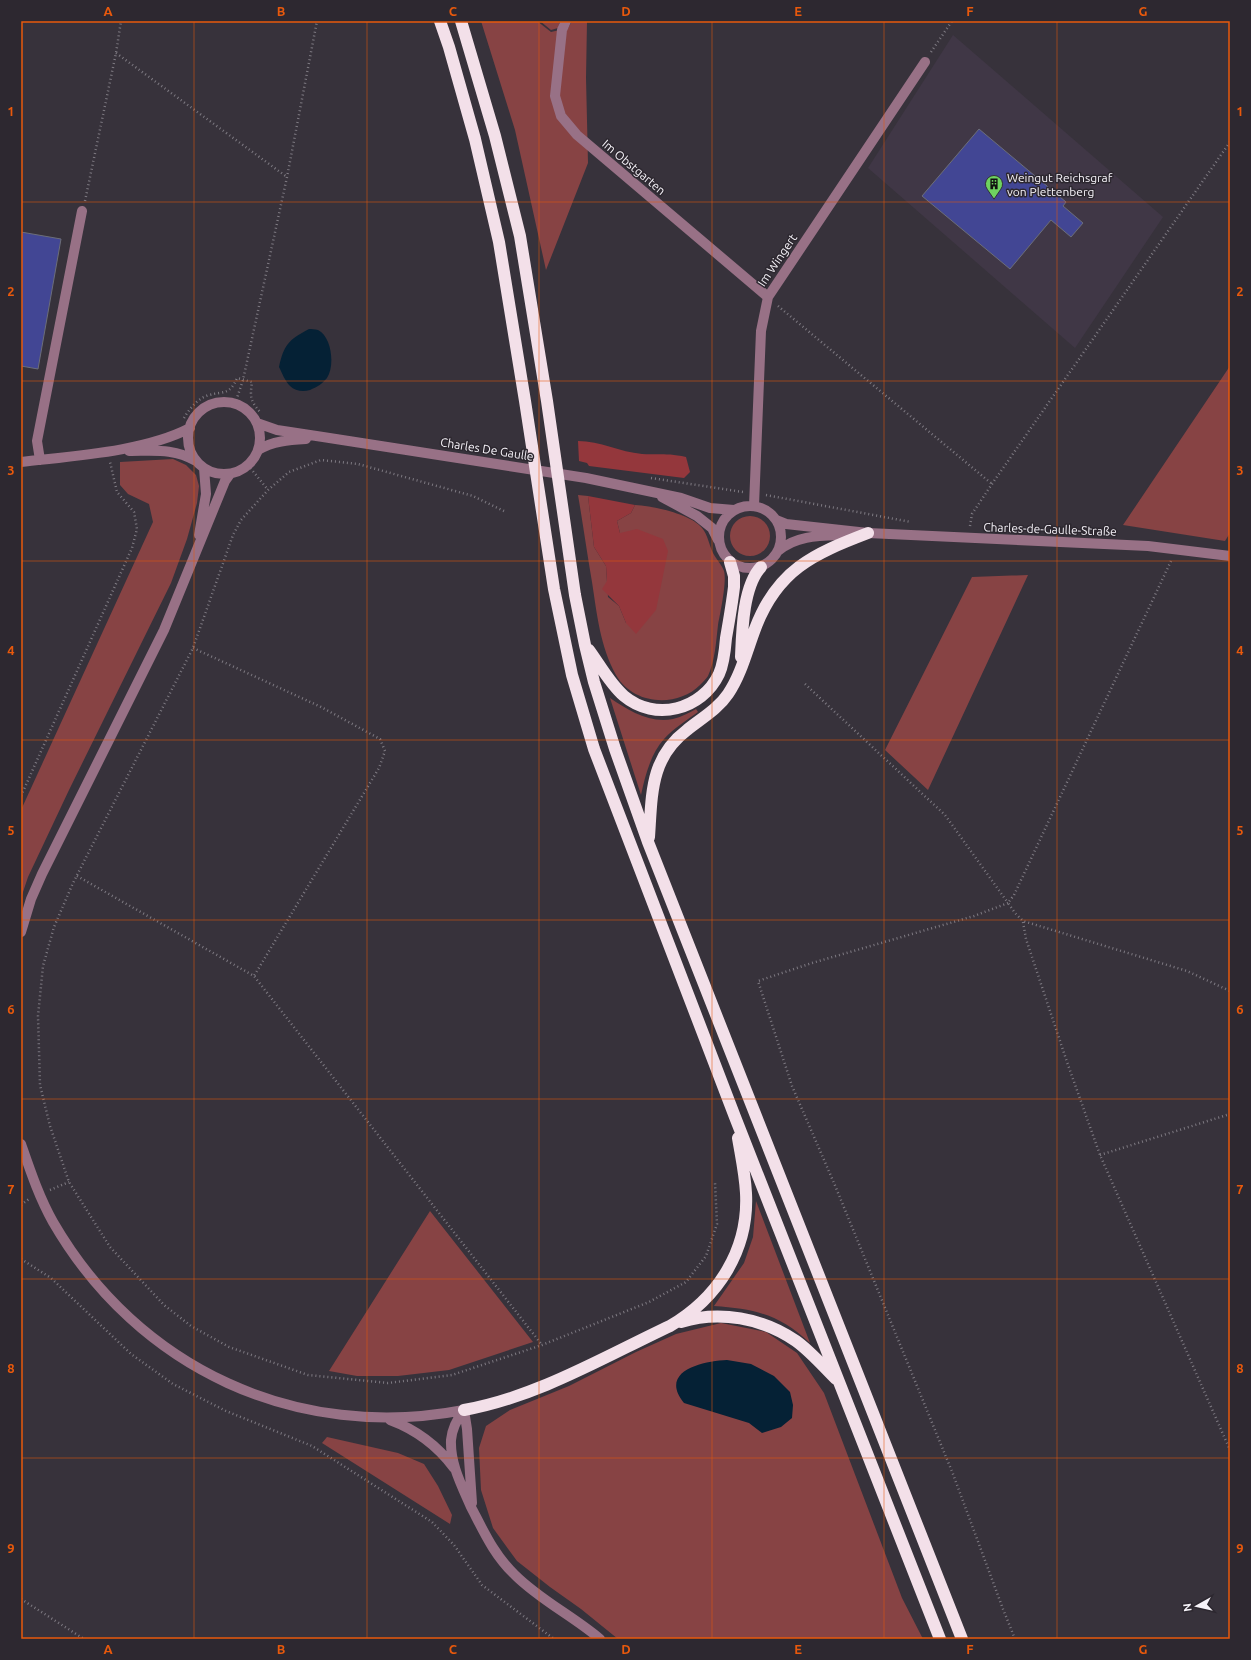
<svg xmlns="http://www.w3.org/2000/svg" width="1251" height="1660" font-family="Ubuntu,sans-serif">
	<rect width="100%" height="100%" fill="#37323b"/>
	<path fill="#403746" d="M953 35 1163 217 1075 348 868 168Z"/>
	<path fill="#874344" d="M481 21H537L551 32 568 28 572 21H587L586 78 588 163 546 270 515 130Z
		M540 21H560L558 28 551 30Z
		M1230 366V533L1225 541 1123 525Z
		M173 459 186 465 196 475 199 486 197 503 187 539 171 583 69 790 28 877 21 898V810L153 522 149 504 128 494 120 485V462Z
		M578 495 588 496 594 547 606 566 608 597 619 606 626 623 620 533 617 521 631 513 635 505C653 506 691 514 702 528 708 535 709 545 713 553 716 559 722 565 724 571 727 582 720 614 718 625 716 642 715 661 708 676 706 679 703 682 700 685 677 708 633 705 616 675 600 646 597 614 592 582 587 553 583 524 578 495Z
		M730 536a20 20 0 1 1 40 0a20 20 0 1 1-40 0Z
		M1028 575 928 790 885 750 972 577Z
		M610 698C628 710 650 724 673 719 681 717 689 713 696 709L698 712C687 720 674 728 664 739 651 753 645 776 641 795Z
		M756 1201 810 1343C779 1314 755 1309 714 1306L744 1263 753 1237Z
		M430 1211 533 1342 449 1370 398 1376H357L329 1371Z
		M721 1323 766 1332 797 1353 824 1393 902 1598 923 1639H618L581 1609 550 1587 517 1561 493 1528 481 1490 479 1448 486 1426 510 1410 569 1386 636 1352 676 1334Z
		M327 1437 398 1453 424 1464 438 1486 452 1515 450 1524 322 1443Z"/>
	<path fill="#94373c" d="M578 441C600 441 620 452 642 454 659 455 668 453 686 457L690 472 684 478 589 466 587 463 579 461Z
		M588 496 635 505 631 513 617 521 620 533 637 529 663 539 668 551 656 610 636 634 626 623 619 606 602 589 607 581 606 566 594 547Z"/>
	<path fill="#052135" d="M309 329C311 329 315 329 318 330 332 337 335 366 327 378 322 384 317 387 310 390 303 392 295 391 290 386 285 381 282 373 279 367 284 345 288 340 309 329Z
		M727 1360 751 1364 774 1376 790 1392 793 1405 792 1418 781 1427 762 1433 749 1423 684 1403C658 1371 703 1361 727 1360Z"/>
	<path fill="#424694" stroke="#6c6e79" d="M979 129 1066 202 1063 206 1083 223 1071 237 1051 220 1010 269 922 196Z
		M21 232 61 239 38 369 21 366Z"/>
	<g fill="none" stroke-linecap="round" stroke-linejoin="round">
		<path stroke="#7e7a82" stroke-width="2.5" stroke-dasharray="1 3" stroke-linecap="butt" d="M931 52 952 21
			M116 53 287 177
			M85 201 116 53 121 21
			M778 306 992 484
			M235 404 243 380 287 177 317 21
			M184 418C190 408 198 398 209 395 224 391 230 395 237 378L252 382C250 397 250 400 260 412
			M248 465 268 490
			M651 478 743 492
			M766 495 911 522
			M504 511 473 496 358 464 321 460 289 472 268 490 241 520 233 535 193 648 73 883 54 927 43 966 38 1016 40 1085 50 1126 69 1182 110 1247 164 1305 191 1326 229 1347 308 1375 388 1383 452 1375 542 1345 649 1302 686 1282 706 1256 717 1224 715 1183
			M970 526 972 514 992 484 1230 142
			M1171 561 1014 895 1008 903 1015 913 1023 921 1187 971 1230 991
			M193 648 321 707 380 739 385 751 379 768 254 976
			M805 684 945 815 1008 903 974 916 812 963 758 981 792 1086 834 1183 953 1474 1003 1609 1015 1639
			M21 796 132 548 137 529 134 512 117 492 110 462
			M77 876 254 976 542 1345
			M1023 922 1026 939 1067 1062 1100 1155 1230 1450
			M1100 1155 1230 1114
			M50 1190 69 1182
			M21 1205 29 1199
			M21 1259 51 1278 131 1354 173 1384 226 1411 312 1446 432 1522 454 1545 482 1585 554 1639
			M21 1599 84 1639"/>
		<path stroke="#987186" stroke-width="10" d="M566 21 562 30 555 96 561 116 577 135 768 297
			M188 438a36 36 0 1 1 72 0a36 36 0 1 1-72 0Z
			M257 423 277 430 323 437 586 478 681 498 710 508 734 510
			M258 450C273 441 289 440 306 439
			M129 451C154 451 174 448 196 461
			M40 460 37 441 82 211
			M21 462C72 456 144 452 190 428
			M662 497 697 516 712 528 718 540
			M719 537a31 31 0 1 1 62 0a31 31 0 1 1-62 0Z
			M754 506 761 331 768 297 925 62
			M776 520 786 524 868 533 1148 546 1230 556
			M199 535 206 494 204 468
			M778 551C798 534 823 536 848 535
			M21 932 31 899 42 874 164 630 225 481 230 474
			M21 1144C30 1170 39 1197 53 1222 138 1369 297 1442 464 1410
			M464 1410C457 1419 452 1429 451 1440 450 1464 462 1486 471 1507 484 1532 494 1555 515 1575 540 1600 573 1616 600 1639
			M464 1410 467 1429 472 1503
			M390 1420C417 1430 437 1445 454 1468"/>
		<path stroke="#f3e0e9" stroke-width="12" d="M440 21 449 47 475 139 499 242 525 401 554 589 572 675 594 749 735 1117 940 1639
			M461 21 495 136 520 236 547 401 575 595 585 645 594 682 615 749 648 842 962 1639
			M589 650C600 665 610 684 624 696 655 722 702 710 719 674 724 663 725 650 726 638 729 621 732 604 734 587V576L730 562
			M741 657C742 631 743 586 761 567
			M649 837C652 794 650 758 687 730 702 718 718 709 728 694 741 675 747 650 755 629 777 570 813 554 868 533
			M681 1322C719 1310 763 1318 796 1341 810 1351 823 1366 836 1379
			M464 1410C537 1397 604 1357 670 1326 718 1298 749 1250 746 1193 745 1174 741 1156 738 1138"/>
	</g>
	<path fill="none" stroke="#e8590c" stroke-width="1" stroke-opacity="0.55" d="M194 21V1639M367 21V1639M539 21V1639M712 21V1639M884 21V1639M1057 21V1639M21 202H1230M21 381H1230M21 561H1230M21 740H1230M21 920H1230M21 1099H1230M21 1279H1230M21 1458H1230"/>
	<defs>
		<symbol id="building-pin" viewBox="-11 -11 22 30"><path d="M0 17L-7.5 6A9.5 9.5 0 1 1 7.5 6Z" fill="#6ed360" stroke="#2d2830"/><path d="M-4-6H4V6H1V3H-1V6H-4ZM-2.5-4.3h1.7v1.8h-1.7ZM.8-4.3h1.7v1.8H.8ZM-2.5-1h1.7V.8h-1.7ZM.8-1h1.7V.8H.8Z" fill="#111"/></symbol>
	</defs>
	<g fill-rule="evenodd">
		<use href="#building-pin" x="984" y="174" width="20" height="27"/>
	</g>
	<g text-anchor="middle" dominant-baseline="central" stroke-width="3" stroke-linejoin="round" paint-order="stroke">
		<g font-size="12" fill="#f6f3f9" stroke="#2d2830">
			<text transform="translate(634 167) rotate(40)">Im Obstgarten</text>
			<text transform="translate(777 260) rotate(-56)">Im Wingert</text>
			<text transform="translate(487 449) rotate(9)">Charles De Gaulle</text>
			<text transform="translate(1050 529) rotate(2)">Charles-de-Gaulle-Straße</text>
		</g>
		<g font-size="12" fill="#f6f3f9" stroke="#2d2830" text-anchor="start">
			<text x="1007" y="177">Weingut Reichsgraf<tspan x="1007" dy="14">von Plettenberg</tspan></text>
		</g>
	</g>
	<rect width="1251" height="1660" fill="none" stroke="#2d2830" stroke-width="44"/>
	<g transform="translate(1197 1606) rotate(262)" stroke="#2d2830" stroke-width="3" paint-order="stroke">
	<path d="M0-3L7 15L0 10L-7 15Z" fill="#f6f3f9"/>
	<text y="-6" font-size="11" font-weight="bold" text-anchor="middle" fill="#f6f3f9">N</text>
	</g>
	<rect x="22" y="22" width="1207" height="1616" fill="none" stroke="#e8590c" stroke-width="1.5"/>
	<g font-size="13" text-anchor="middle" font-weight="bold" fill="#e8590c">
		<text x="108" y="16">A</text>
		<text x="281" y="16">B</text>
		<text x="453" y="16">C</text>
		<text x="626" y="16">D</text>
		<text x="798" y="16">E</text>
		<text x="970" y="16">F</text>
		<text x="1143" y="16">G</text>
		<text x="11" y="116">1</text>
		<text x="1240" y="116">1</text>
		<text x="11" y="296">2</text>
		<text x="1240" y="296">2</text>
		<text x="11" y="475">3</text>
		<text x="1240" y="475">3</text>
		<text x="11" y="655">4</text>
		<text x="1240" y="655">4</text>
		<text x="11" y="835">5</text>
		<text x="1240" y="835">5</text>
		<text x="11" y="1014">6</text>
		<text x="1240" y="1014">6</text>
		<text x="11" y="1194">7</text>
		<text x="1240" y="1194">7</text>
		<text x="11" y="1373">8</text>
		<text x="1240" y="1373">8</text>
		<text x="11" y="1553">9</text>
		<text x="1240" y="1553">9</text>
		<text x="108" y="1654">A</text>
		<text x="281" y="1654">B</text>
		<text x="453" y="1654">C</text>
		<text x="626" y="1654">D</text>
		<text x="798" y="1654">E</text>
		<text x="970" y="1654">F</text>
		<text x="1143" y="1654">G</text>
	</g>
</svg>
